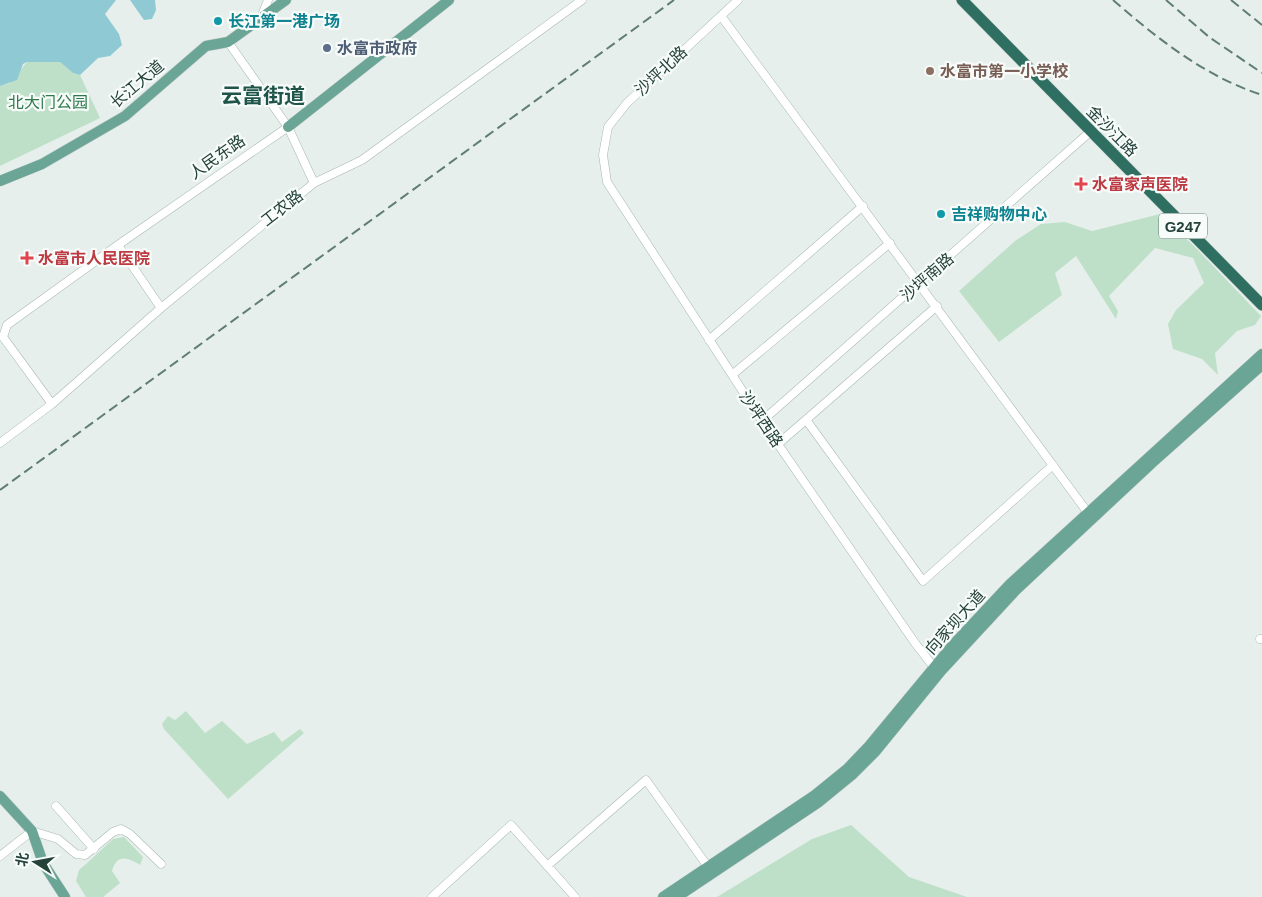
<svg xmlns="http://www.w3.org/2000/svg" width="1262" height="897" font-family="Helvetica,'Noto Sans SC',sans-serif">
	<rect width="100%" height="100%" fill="#e6efeb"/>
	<path fill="#bfe0c8" d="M27 62H60L73 73 80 75 100 118 0 166V86L10 83Z
		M1160 214 1194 246 1261 316 1255 325 1237 331 1215 353 1218 375 1202 359 1173 349 1168 324 1176 310 1204 283 1193 258 1155 248 1109 296 1118 311 1116 319 1076 256 1055 273 1062 295 999 342 959 291 1015 241 1041 224 1065 222 1092 231Z
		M186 711 205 733 222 721 247 744 274 732 282 742 300 729 304 733 228 799 164 729 162 724 168 716 175 720Z
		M851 825 909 877 967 897H717L812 839Z
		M124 837 143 857 140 865C128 858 117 853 112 871L120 883 103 897H86L76 881 79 870 86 864 113 839Z"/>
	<path fill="#8ec9d4" d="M0 0H116L105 14 119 34 122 45 110 56 98 58 80 75 73 73 60 62H27L23 64 17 80 0 86Z
		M130 0H155L156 10 152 19 144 20Z"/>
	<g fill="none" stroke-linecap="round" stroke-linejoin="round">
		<defs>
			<path id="minor" d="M738 0 627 103 608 127 603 155 607 182 762 421 915 643 936 670
				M721 16 1091 517
				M261 18 268 0
				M228 42 288 127 314 183
				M118 245 161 308
				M709 340 863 206
				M732 375 890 243
				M52 404 3 337 7 325 118 245 288 127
				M762 421 1090 132
				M807 421 923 581 1053 465
				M0 443 52 404 161 308 314 183 362 160 582 0
				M778 444 937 306
				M1260 639H1262
				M56 806 94 849
				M0 856 32 831 58 839 76 854 85 855 113 832 121 829 130 834 161 864
				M547 866 646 780 711 871
				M432 897 511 825 575 897"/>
			<path id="major" d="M288 127 449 0
				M0 181 42 164 125 116 206 46 228 42 286 0
				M0 796 32 831 43 863 65 897
				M663 897 815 795 847 769 869 746 951 647 1010 584 1262 354
				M677 897 819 802 852 775 875 752 941 671 1016 590 1152 463 1262 365"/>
			<path id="highway" d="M962 0 1262 305"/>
		</defs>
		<use href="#minor" stroke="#a8b8b2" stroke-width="9"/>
		<use href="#major" stroke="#c2cac8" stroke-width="11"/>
		<use href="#highway" stroke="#c2cac8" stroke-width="12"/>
		<use href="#minor" stroke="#fff" stroke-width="8"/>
		<use href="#major" stroke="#6aa596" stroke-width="10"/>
		<use href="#highway" stroke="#2f6f62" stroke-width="11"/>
		<path stroke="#5f7d75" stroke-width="2" stroke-dasharray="10 5" stroke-linecap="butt" d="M1113 0C1158 39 1204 76 1262 95
			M1166 0 1209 37 1262 73
			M1231 0 1262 25
			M0 490 674 0"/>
	</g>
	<g fill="#0f9aa8" stroke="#f7fbf9" stroke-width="2">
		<circle cx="218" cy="21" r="5"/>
		<circle cx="941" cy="214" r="5"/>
	</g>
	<circle fill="#5c6f8a" stroke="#f7fbf9" stroke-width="2" cx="327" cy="48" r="5"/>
	<circle fill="#8d6e63" stroke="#f7fbf9" stroke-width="2" cx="930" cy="71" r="5"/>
	<g fill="#e0444e" stroke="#f7fbf9" stroke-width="2">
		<path d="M1078.5 176.5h5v5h5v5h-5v5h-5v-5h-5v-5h5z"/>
		<path d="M24.5 250.5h5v5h5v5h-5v5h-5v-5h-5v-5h5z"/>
	</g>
	<g text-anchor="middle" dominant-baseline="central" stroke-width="4.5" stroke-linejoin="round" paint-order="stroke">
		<rect fill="#f7fbf9" stroke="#637a73" stroke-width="1" x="1159" y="213.5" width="48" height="25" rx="4"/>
		<g font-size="15" font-weight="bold" fill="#24423a">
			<text x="1183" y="226">G247</text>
		</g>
		<g font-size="16" font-weight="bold" fill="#0d838f" stroke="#f7fbf9" text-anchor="start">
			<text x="228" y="21">长江第一港广场</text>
			<text x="951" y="214">吉祥购物中心</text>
		</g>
		<g font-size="16" font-weight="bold" fill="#4e5e75" stroke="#f7fbf9" text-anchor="start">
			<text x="337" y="48">水富市政府</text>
		</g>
		<g font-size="16" fill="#24423a" stroke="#f7fbf9">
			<text transform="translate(661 71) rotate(-43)">沙坪北路</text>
			<text transform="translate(137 84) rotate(-40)">长江大道</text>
			<text transform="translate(1112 131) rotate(45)">金沙江路</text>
			<text transform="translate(217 157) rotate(-35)">人民东路</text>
			<text transform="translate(282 208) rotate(-38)">工农路</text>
			<text transform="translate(927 277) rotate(-41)">沙坪南路</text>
			<text transform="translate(761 419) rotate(56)">沙坪西路</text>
			<text transform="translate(955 622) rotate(-48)">向家坝大道</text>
		</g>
		<g font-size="16" font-weight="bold" fill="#785e54" stroke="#f7fbf9" text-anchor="start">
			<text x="940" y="71">水富市第一小学校</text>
		</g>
		<g font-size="16" fill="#2d7a4b" stroke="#f7fbf9">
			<text x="48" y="102">北大门公园</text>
		</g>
		<g font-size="16" font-weight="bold" fill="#be3a42" stroke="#f7fbf9" text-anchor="start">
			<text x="1092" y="184">水富家声医院</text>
			<text x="38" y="258">水富市人民医院</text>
		</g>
		<g font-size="21" font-weight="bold" fill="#1f5548" stroke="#f7fbf9">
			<text x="263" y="95">云富街道</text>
		</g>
	</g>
	<g transform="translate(35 862) rotate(281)" stroke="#f7fbf9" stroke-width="4" paint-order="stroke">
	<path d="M0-4L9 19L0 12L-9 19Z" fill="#24423a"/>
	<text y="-8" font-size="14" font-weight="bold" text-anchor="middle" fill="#24423a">北</text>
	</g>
</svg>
